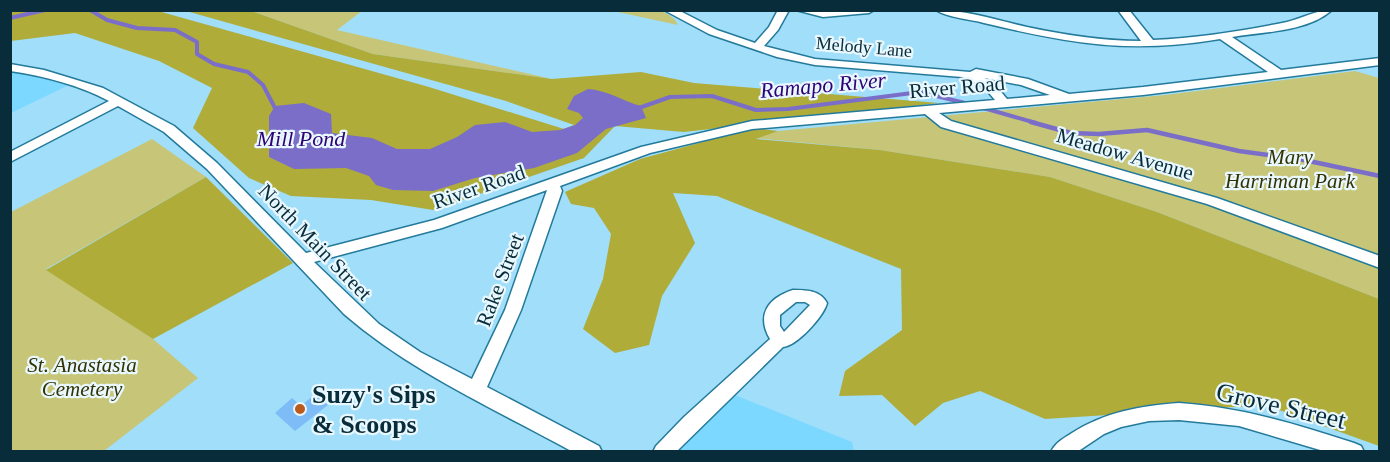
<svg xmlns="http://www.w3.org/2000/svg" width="1390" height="462" font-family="'Times New Roman',serif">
	<rect width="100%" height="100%" fill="#a0defa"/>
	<path fill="#7dd8ff" d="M11 67 75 82 11 113Z
		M725 391 852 442 854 451 663 452Z"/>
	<path fill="#c7c678" d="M251 11H362L337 30 552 79 373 54Z
		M613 11C633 10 668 3 678 25Z
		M1355 71 1379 78V299L1157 212 1050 177 880 150 754 138 778 131 1165 95Z
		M152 139 206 177 46 269 153 339 198 378 104 451 11 452V212Z"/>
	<path fill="#b0ac3a" d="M10 11H158L429 87 564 129 574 125 506 101 186 11H251L373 54 552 79 641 72 694 83 939 103 684 132 615 126 584 158 433 210 371 200 291 196 249 178 193 128 212 88 159 61 75 33 11 41Z
		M754 128 778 131 756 139 880 150 1050 177 1157 212 1379 299V446L1265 405 1045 419 980 391 943 403 915 426 882 395 839 396 845 371 902 330 901 269 717 196 673 193 695 243 662 296 649 345 615 353 583 329 603 279 611 234 594 208 571 204 565 192 640 159Z
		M206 177 293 263 153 339 46 270Z"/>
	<path fill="#7a6ec8" d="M588 89C607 90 623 101 641 106L646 118 606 129 577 153 534 168 475 178 433 191 393 190 376 185 369 176 346 168 294 169 269 157V116L275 106 304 103 331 114 332 133 372 138 397 149H430L457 137 475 125 505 122 532 132 560 130 575 125 583 118 579 113 567 109 574 96Z"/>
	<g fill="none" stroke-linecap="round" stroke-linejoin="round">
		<path stroke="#7a6ec8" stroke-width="4" d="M90 10 107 20 137 28 175 30 197 42V54L214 64 248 72 263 85 276 110
			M10 18 45 10
			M980 107 1036 123
			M636 109 670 97 712 96 756 110 788 109 920 92 969 104"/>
		<path stroke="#7a6ec8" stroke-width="4.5" d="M1031 122 1071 133 1099 134 1147 130 1239 151 1304 160 1380 176"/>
	</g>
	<path fill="#7dbcf7" d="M315 394 328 405 295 431 275 413 292 398 301 406Z"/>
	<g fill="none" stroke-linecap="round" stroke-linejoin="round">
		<defs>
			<path id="minor" d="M664 10H678L717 30 755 43 769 27 778 10H789L778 30 764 46 815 59 970 72 976 69 1028 79 1069 94 1143 87 1268 72 1220 39C1130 54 1072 44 984 23 970 19 948 18 936 10 967 10 996 20 1027 27 1065 35 1103 41 1141 41L1118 10H1129L1153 40C1197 38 1243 31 1287 22 1303 18 1316 10 1332 10 1307 32 1263 32 1232 37L1281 70 1380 58V65L1143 95 939 113 951 121 1217 198 1380 256V268L1207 204 941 127 925 114 752 129 650 153 560 186 562 191 521 310 487 387 599 446 602 452H573C495 409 411 372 344 314L207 169 164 132 118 106 10 162V152L109 101C79 85 44 76 10 71V64L44 70 103 88 174 126 217 163 306 253 434 220 641 147 752 121 995 100 984 87 962 77 815 65 777 57 709 34ZM984 78 1021 85 1050 95 1007 99 992 81ZM547 190 505 310 472 379 420 352 379 324 314 262 442 228Z
				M796 10H874L869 13 823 17Z
				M793 290C806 290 820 290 827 303 824 316 797 346 783 347L676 452H653L656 446 684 417 770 339C756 315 768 298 793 290ZM796 302H805L810 305 784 332 780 326V315Z
				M1179 403C1240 407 1296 424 1354 443L1361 446 1364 452H1327L1239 426 1179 420 1149 421 1121 427 1104 434 1077 452H1051C1055 443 1064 438 1072 433 1105 412 1140 406 1179 403Z"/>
		</defs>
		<use href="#minor" stroke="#247a9a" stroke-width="3"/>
		<use href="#minor" fill="#fff" fill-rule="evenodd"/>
	</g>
	<circle fill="#bc5a1e" stroke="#e9f8ff" stroke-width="2" cx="300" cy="409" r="6"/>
	<g text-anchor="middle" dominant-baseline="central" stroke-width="4.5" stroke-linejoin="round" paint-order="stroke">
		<g font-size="18" fill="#082c39" stroke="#e9f8ff">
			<text transform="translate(864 47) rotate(5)">Melody Lane</text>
		</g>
		<g font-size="21" fill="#082c39" stroke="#e9f8ff">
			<text transform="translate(957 87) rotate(-5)">River Road</text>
			<text transform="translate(1125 154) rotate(16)">Meadow Avenue</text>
			<text transform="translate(479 187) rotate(-19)">River Road</text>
			<text transform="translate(315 242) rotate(46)">North Main Street</text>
			<text transform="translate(500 280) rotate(-69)">Rake Street</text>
		</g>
		<g font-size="21" font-style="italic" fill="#343201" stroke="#e9f8ff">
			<text x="1290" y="157">Mary<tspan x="1290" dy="24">Harriman Park</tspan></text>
			<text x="82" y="365">St. Anastasia<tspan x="82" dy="24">Cemetery</tspan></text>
		</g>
		<g font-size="22" font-style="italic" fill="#2f0276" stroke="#e9f8ff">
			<text transform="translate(823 85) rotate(-5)">Ramapo River</text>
			<text x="301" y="138">Mill Pond</text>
		</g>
		<g font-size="26" font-weight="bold" fill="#082c39" stroke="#e9f8ff" text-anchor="start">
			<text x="312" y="394">Suzy's Sips<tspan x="312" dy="30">&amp; Scoops</tspan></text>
		</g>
		<g font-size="26" fill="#082c39" stroke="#e9f8ff">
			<text transform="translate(1281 406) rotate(13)">Grove Street</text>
		</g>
	</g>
	<rect width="1390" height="462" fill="none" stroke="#082c39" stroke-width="24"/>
</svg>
